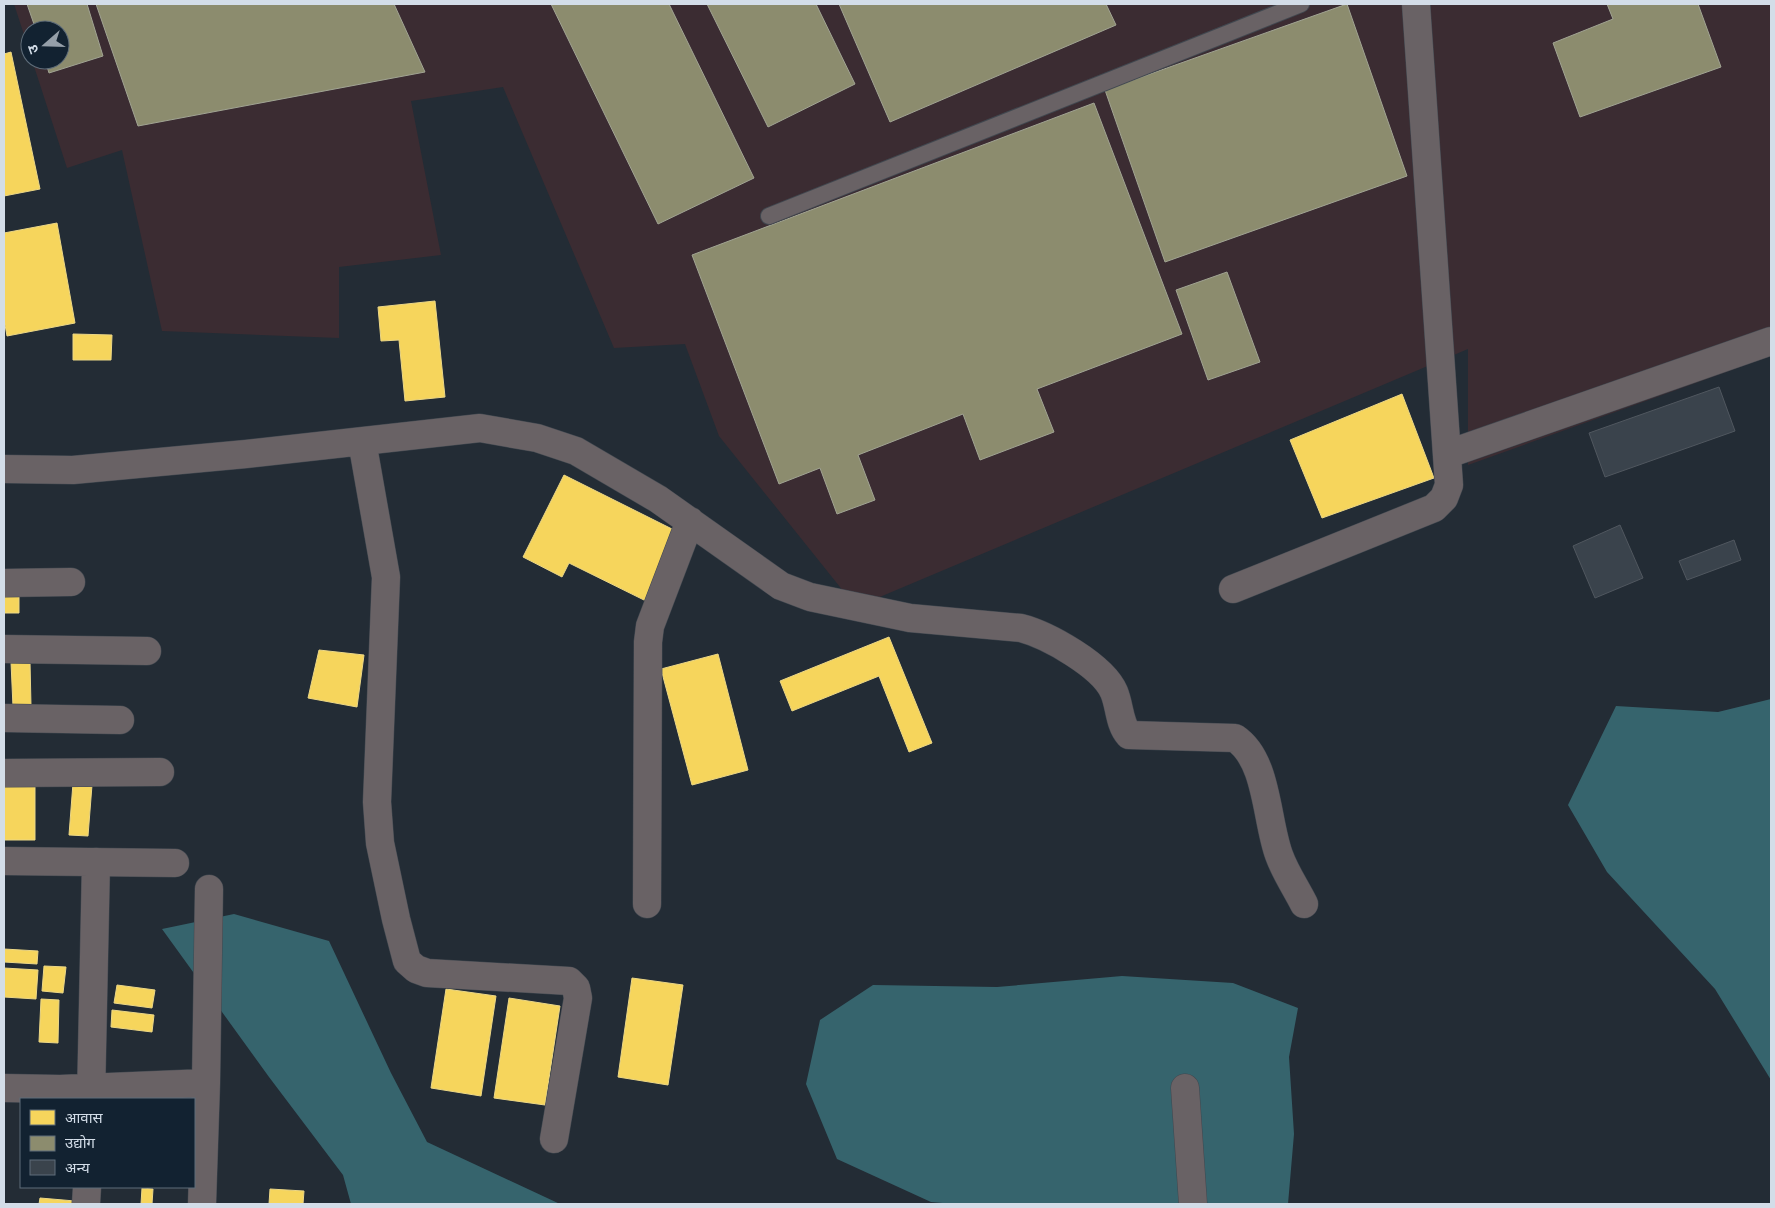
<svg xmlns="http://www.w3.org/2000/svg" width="1775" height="1208" font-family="'Golos Text','Noto Sans Devanagari',sans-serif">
	<rect width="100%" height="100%" fill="#232c35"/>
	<path fill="#3b2c32" d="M14 4H1771V356L1468 465V349L856 607 719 436 685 344 614 348 503 87 411 101 441 255 339 267V338L162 331 122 150 67 168 32 60H60V30H30V53Z"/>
	<path fill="#36646d" d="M1771 699V1080L1715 989 1607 872 1568 805 1616 706 1718 712Z
		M234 914 329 941 391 1073 427 1142 560 1204H351L343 1175 269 1077 162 929Z
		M1122 976 1233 983 1298 1008 1289 1057 1294 1134 1288 1204H954L931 1202 837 1159 806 1084 820 1020 873 985 997 987Z"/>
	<path fill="#f6d55c" stroke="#ecd786" d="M11 52 40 189 4 196V54Z
		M57 223 75 323 7 336 4 319V233Z
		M435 301 445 397 405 401 399 340 381 341 378 307Z
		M73 334 112 335 111 360H73Z
		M1402 394 1434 478 1322 518 1290 440Z
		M564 475 680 533 646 601 569 563 562 577 523 557Z
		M19 589V613H4V590Z
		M889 637 932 743 909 752 879 676 792 711 780 681Z
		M319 650 364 655 357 707 308 698Z
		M718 654 748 770 692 785 661 669Z
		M11 662H30L31 706 13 707Z
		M4 780 35 781V840H4Z
		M73 783 92 785 88 836 69 835Z
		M4 949 38 951 37 964 4 962Z
		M44 966 66 967 63 993 42 991Z
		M4 968 38 970 36 999 4 997Z
		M632 978 683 985 668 1085 618 1077Z
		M117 985 155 990 152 1008 114 1003Z
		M446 989 496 996 481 1096 431 1088Z
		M509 998 560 1006 545 1105 494 1098Z
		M41 999 59 1000 58 1043 39 1042Z
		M112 1010 154 1015 152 1032 111 1027Z
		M142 1188 153 1189 152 1204H141Z
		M270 1189 304 1191 303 1204H269Z
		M40 1198 75 1201V1204H39Z"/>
	<path fill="#8c8c6e" stroke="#a1a493" d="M27 4H87L103 56 49 73 45 60H60V30H36Z
		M96 4H394L425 72 138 126Z
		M551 4H669L754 178 658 224Z
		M707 4H816L855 84 768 127Z
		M839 4H1106L1116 25 890 122Z
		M1347 4 1407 176 1165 262 1105 90Z
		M1607 4H1698L1721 67 1580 117 1553 43 1613 19Z
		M1094 103 1182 334 1037 389 1054 432 980 460 963 414 858 455 875 500 837 514 820 468 779 484 692 255Z
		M1227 272 1260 362 1208 380 1176 290Z"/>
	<path fill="#3a434c" stroke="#50575f" d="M1719 387 1735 431 1605 477 1589 433Z
		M1620 525 1643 578 1595 598 1573 546Z
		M1734 540 1741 560 1687 580 1679 561Z"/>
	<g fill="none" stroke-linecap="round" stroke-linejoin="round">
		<defs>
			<path id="service" d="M769 216 1301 4"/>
			<path id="minor" d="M362 441 386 577 377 802 380 843 396 919 407 961 416 969 427 973 569 981 576 988 578 998 554 1139
				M1448 454 1771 341
				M4 469 73 470 246 454 480 428 537 438 576 451 658 499 781 586 810 597 910 618 1021 628C1048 635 1103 666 1114 692 1120 706 1119 724 1129 735L1235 738C1268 760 1266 820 1279 855 1285 872 1296 888 1304 904
				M4 583 71 582
				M1233 589 1434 508 1444 498 1449 485 1416 4
				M4 649 147 651
				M4 718 120 720
				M4 773 160 772
				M4 861 175 863
				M647 904 648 642 650 626 690 521
				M4 1088 60 1089 206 1083
				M1185 1088 1193 1204
				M91 1099 96 862
				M86 1204 87 1187
				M202 1204 206 1083 209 889"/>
		</defs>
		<use href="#service" stroke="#414850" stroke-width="18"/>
		<use href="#minor" stroke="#414850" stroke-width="29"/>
		<use href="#service" stroke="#696265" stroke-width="16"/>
		<use href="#minor" stroke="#696265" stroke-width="28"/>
	</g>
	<rect width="1775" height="1208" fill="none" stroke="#d3dde8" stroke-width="10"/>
	<rect x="20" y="1098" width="175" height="90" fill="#122231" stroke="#5f6d7a"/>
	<rect x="30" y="1110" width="25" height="15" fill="#f6d55c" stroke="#5f6d7a"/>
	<text x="65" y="1123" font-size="15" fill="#d3dde8">आवास</text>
	<rect x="30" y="1136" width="25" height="15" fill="#8c8c6e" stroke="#5f6d7a"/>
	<text x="65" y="1148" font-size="15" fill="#d3dde8">उद्योग</text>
	<rect x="30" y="1160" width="25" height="15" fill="#3a434c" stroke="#5f6d7a"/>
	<text x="65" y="1173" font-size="15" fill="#d3dde8">अन्य</text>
	<g transform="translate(45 45) rotate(250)"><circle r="24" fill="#122231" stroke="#5f6d7a"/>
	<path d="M0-4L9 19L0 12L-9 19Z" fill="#959fa9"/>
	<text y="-8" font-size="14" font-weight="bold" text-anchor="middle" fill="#d3dde8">उ</text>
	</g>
</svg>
